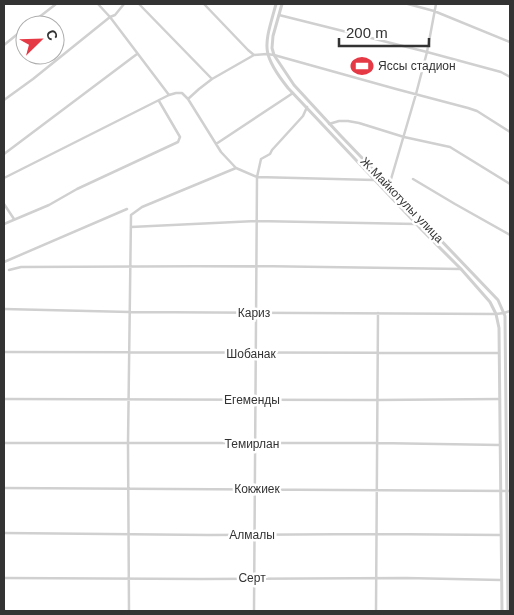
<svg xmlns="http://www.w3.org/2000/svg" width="514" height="615" font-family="Helvetica,sans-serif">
	<rect width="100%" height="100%" fill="#fff"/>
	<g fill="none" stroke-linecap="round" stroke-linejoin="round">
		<path stroke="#d0d0d0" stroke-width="2.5" d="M98 4 110 17 169 95
			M139 4 212 79 254 55
			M204 4 248 50 254 55 267 54 274 55 396 89 468 108 477 111 510 132
			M408 4 434 11 510 42
			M279 15 427 52 501 72 510 77
			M29 25 56 4
			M4 45 25 28
			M188 99 199 89 212 79
			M4 100 33 79 110 17 115 15 124 4
			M329 124 339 121H348L359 123 404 137 450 147 510 184
			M216 144 293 93
			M4 154 137 54
			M4 178 169 95 176 93H182L188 99 221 152 236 168 257 177 374 180
			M413 179 455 204 510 235
			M389 186 416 94 427 52 436 4
			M4 204 14 219
			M4 224 49 205 77 189 178 142 180 137 159 101
			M131 227 256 221 416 224
			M4 262 127 209
			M9 270 21 267 256 266 461 269
			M4 309 130 312 496 314 504 313 510 311
			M4 352 499 353
			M4 399 377 400 500 399
			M4 443H377L500 445
			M4 488 510 491
			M4 533 209 535 376 534 501 535
			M4 578 202 579 406 578 501 580
			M4 609V611
			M129 611 128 444 131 215 142 207 236 168
			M254 611 257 177 261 159 270 154 272 150 303 116 307 107
			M376 611 378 313"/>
		<path stroke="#d0d0d0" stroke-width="3" d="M276 4C265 45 259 52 288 88L421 229 461 269 490 302 496 314 499 328 502 611
			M282 4 273 36 272 48 274 55 294 85 340 135 389 186 498 300 505 316 508 611"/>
	</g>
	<defs>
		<symbol id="stadium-bare" viewBox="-9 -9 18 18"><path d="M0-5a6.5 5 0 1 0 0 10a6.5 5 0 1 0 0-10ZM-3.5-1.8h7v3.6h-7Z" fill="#e63946" stroke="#fff" stroke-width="2.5" paint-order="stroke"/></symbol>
	</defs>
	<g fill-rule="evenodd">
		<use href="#stadium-bare" x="346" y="50" width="32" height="32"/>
	</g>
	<g text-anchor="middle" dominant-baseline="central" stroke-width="5" stroke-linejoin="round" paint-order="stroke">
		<g font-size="12" fill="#333" stroke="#fff" text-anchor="start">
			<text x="378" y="66">Яссы стадион</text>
		</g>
		<g font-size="12" fill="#333" stroke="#fff">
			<text transform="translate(402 200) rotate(46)">Ж.Майкотулы улица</text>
			<text x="254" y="313">Кариз</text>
			<text x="251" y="354">Шобанак</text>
			<text x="252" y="400">Егеменды</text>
			<text x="252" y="444">Темирлан</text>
			<text x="257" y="489">Кокжиек</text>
			<text x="252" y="535">Алмалы</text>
			<text x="252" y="578">Серт</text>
		</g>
	</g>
	<rect width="514" height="615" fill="none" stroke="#333333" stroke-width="10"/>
	<g transform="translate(40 40) rotate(67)"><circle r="24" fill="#ffffff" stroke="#adadad"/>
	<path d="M0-4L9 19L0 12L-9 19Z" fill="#e63946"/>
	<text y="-8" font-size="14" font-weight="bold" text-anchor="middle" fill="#333333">С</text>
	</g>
	<path d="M339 38v8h90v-8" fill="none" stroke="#333333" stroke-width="2.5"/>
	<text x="346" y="38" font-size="15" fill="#333333" stroke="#ffffff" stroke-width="4" paint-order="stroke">200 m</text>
</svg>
